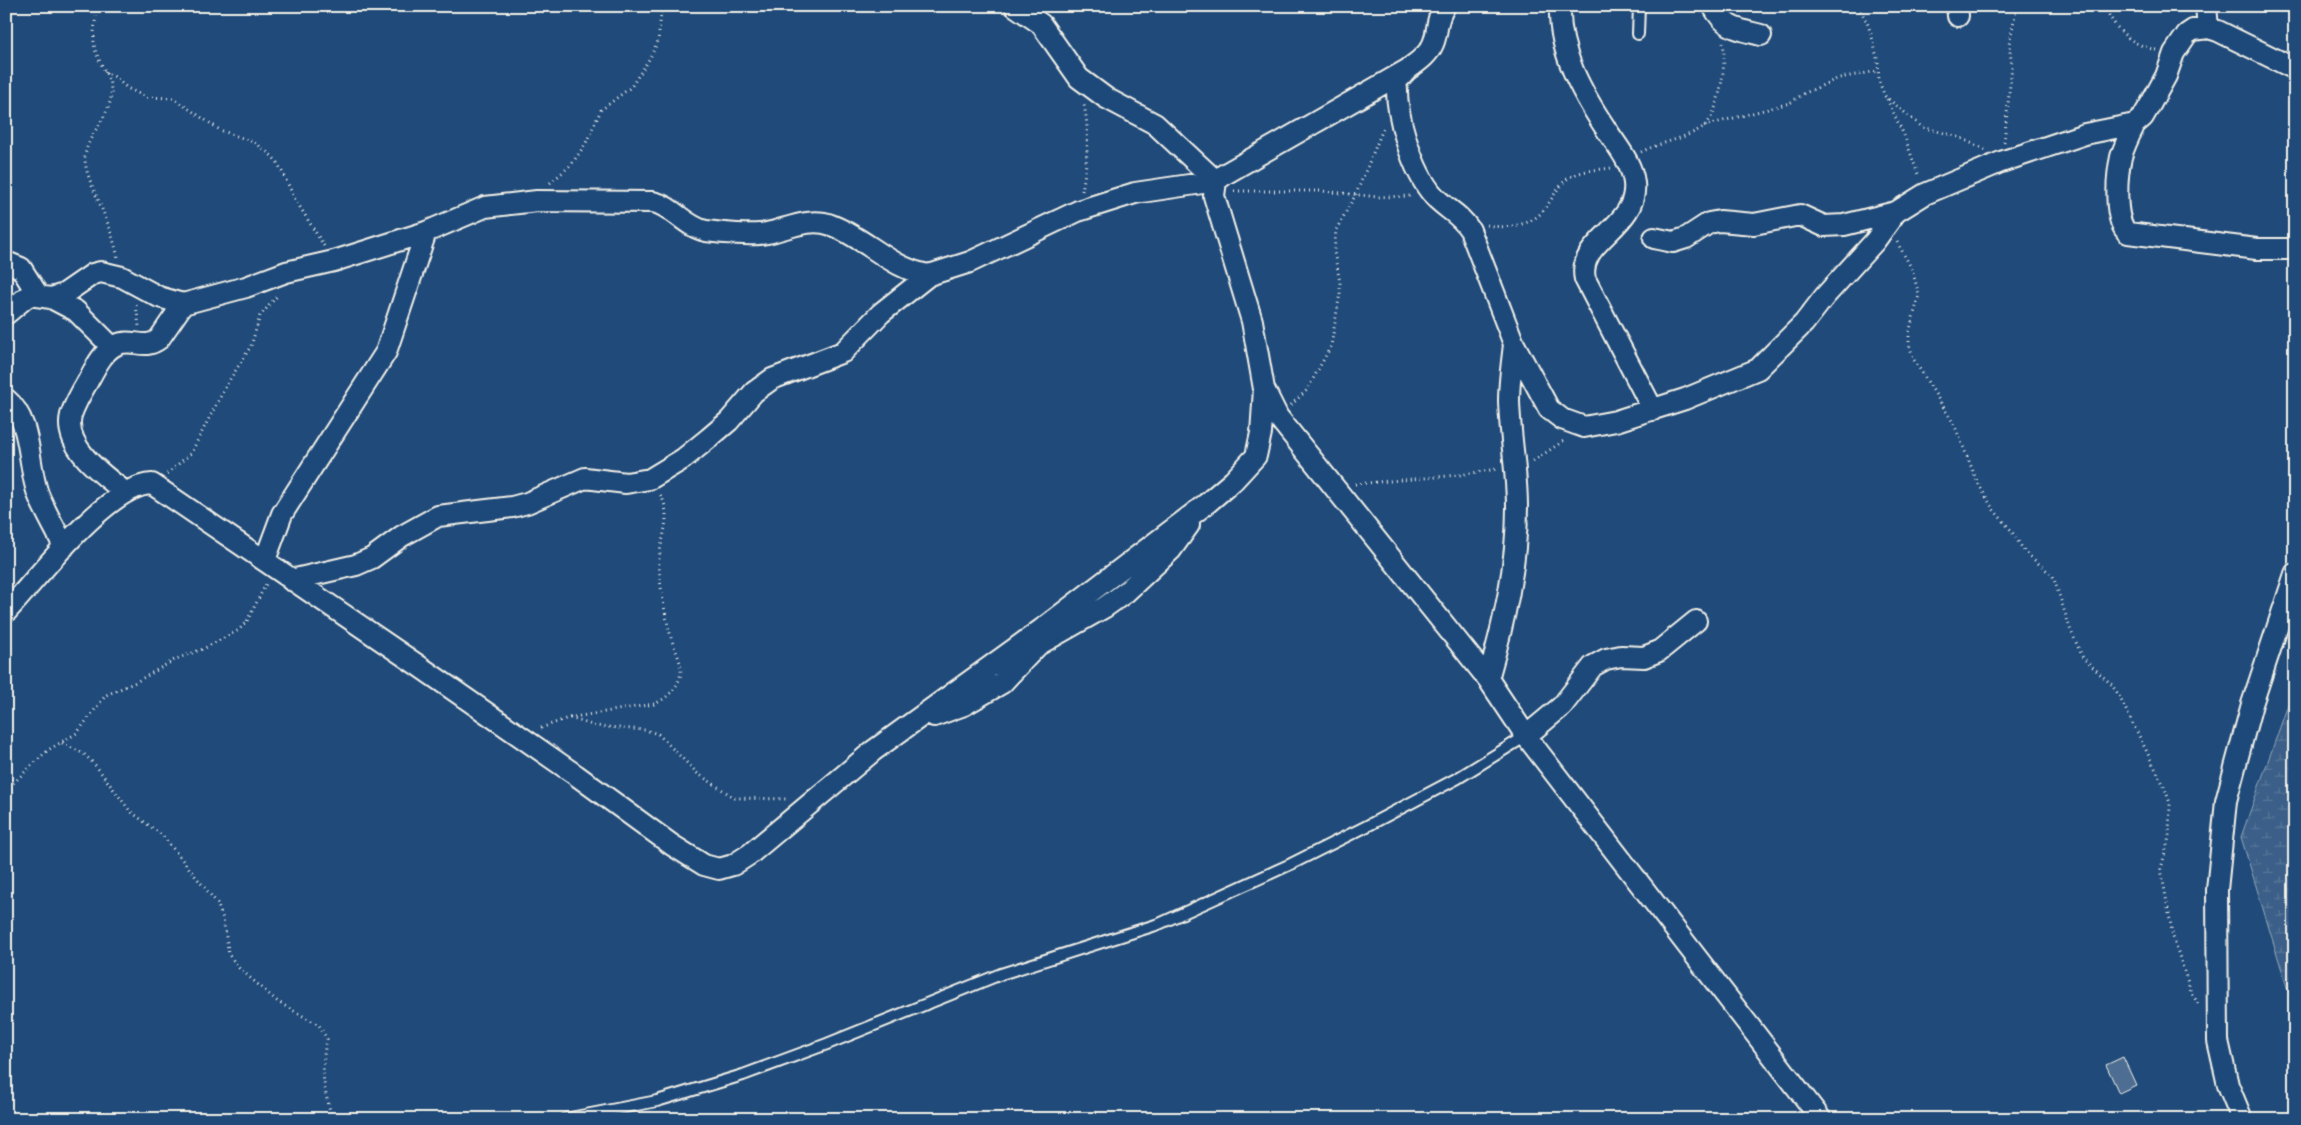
<svg xmlns="http://www.w3.org/2000/svg" width="2301" height="1125" font-family="Kalam,sans-serif">
	<defs>
		<pattern id="wetland-marsh" width="20" height="14" patternUnits="userSpaceOnUse" patternTransform="scale(1.25)"><rect width="20" height="14" fill="#3a5f88"/><path d="M1 5h8M5 5V1M11 12h8M15 12V8" fill="none" stroke="#577699"/></pattern>
	</defs>
	<rect width="100%" height="100%" fill="#1f4a7a"/>
	<filter id="ink" filterUnits="userSpaceOnUse"><feTurbulence type="fractalNoise" baseFrequency=".02" numOctaves="2"/><feDisplacementMap in="SourceGraphic" scale="10" xChannelSelector="R" yChannelSelector="G"/><feConvolveMatrix kernelMatrix="1 2 1 2 8 2 1 2 1" color-interpolation-filters="sRGB"/></filter>
	<g filter="url(#ink)">
		<path fill="url(#wetland-marsh)" stroke="#97a8b8" d="M2295 685V1013L2241 837Z"/>
		<path fill="#4d6e92" stroke="#f4f1e8" d="M2123 1057 2136 1085 2119 1093 2106 1065Z"/>
		<g fill="none" stroke-linecap="round" stroke-linejoin="round">
			<defs>
				<path id="lane" d="M1638 34 1639 6
					M565 1119 657 1101 743 1075 827 1044 1001 974 1159 924 1291 864 1367 826 1458 778 1526 736"/>
				<path id="street" d="M1015 6 1041 24 1079 78 1106 98 1155 124 1216 181
					M1560 6C1558 51 1582 93 1606 129 1617 146 1632 163 1634 183 1639 227 1576 240 1585 279L1653 410
					M1713 6C1725 29 1738 29 1761 35
					M1957 6 1958 16
					M2206 6 2208 28
					M1407 70 1397 81C1395 114 1412 171 1434 196 1447 210 1459 213 1470 230L1514 344 1549 409 1562 419 1584 427 1616 421 1685 399 1758 369 1804 323 1825 296 1875 241 1896 212 1925 194 2001 162 2085 134 2135 124 2143 117 2150 105 2166 76 2174 53 2187 34 2193 30 2208 28 2218 31 2295 69
					M2135 124C2130 134 2124 146 2121 157 2117 175 2113 221 2128 233L2257 249H2295
					M1654 238 1673 242 1686 238 1709 223 1720 221 1754 224 1800 215 1824 226 1844 225 1896 212
					M6 262 21 268 38 295
					M51 298 76 311 112 347
					M6 314 29 295 51 298 64 294 93 274 101 272 122 277 159 297 183 304 246 287 286 272 334 261 426 232 485 207 537 201 653 202C673 206 685 227 706 231 721 233 753 236 767 233 787 229 810 217 831 225 866 238 891 269 929 275
					M1264 389 1278 417 1488 679 1526 736 1821 1119
					M6 399C33 421 27 464 38 494 45 512 56 529 64 547
					M125 492C103 475 63 447 71 415 75 403 82 391 88 381 95 368 103 351 116 345 132 337 144 351 159 339L183 304
					M265 560 282 514 386 352 426 232
					M291 580 356 565 372 558 402 536 438 516 512 507 527 503 585 478 626 483 650 479 683 459 709 438 729 421 754 392 772 379 843 352 881 313 929 275 970 262 1078 211 1135 193 1216 181
					M6 612C37 579 107 485 152 484L419 666 576 775 672 845 704 865 719 869 733 865 750 854 873 751 1042 629 1206 504 1233 481 1256 456 1261 433 1264 389 1252 321 1214 196 1216 181 1225 174 1407 70C1416 63 1428 56 1433 44 1439 30 1435 20 1445 6
					M1488 679C1504 623 1517 566 1517 507 1517 471 1510 436 1509 401 1509 382 1512 363 1514 344
					M934 716 964 705 1002 683 1038 645 1105 607 1126 592 1171 550 1189 525
					M1526 736 1562 706 1593 666 1606 659 1621 656 1644 657 1659 651 1696 621
					M2242 1119 2228 1085 2218 1041 2217 890 2226 801 2252 704 2295 574"/>
			</defs>
			<use href="#lane" stroke="#f4f1e8" stroke-width="14"/>
			<use href="#street" stroke="#f4f1e8" stroke-width="24"/>
			<path stroke="#f4f1e8" stroke-width="3" stroke-dasharray="1 4" stroke-linecap="butt" d="M97 6C96 20 91 39 96 52 100 65 110 76 111 90 113 115 88 132 85 156 84 173 98 198 104 214 110 228 114 242 118 257
				M1858 6 1867 22 1872 37 1878 62 1879 82 1885 96 1922 127 1959 137 1985 150
				M2104 6C2116 30 2129 44 2156 50
				M105 73 106 72 115 77 127 88 146 97 173 98 220 130 256 143 272 156 278 163 295 199 324 246
				M1887 99 1904 135 1919 177
				M1704 126 1790 103 1803 94 1839 78 1878 71
				M2004 142 2012 66 2009 44 2017 6
				M1641 152C1661 142 1685 139 1703 127 1719 117 1727 61 1723 43
				M550 183 571 165 585 145 601 110 631 87 650 58 658 41 662 6
				M1082 191C1087 163 1090 132 1084 105
				M1234 191H1322L1378 197 1413 196
				M1487 225C1504 229 1530 226 1542 212 1551 202 1556 189 1566 180 1577 170 1597 170 1611 168
				M1897 242 1912 269 1919 295 1909 333V344L1914 360 1954 424 1977 481 1993 509 2010 529 2025 552 2053 576 2071 631 2083 658 2111 684 2118 694 2164 786 2170 803 2169 837 2161 869 2173 937 2191 992 2199 1005
				M136 305 139 326
				M1291 405 1307 390 1331 346 1340 293V282L1334 252 1336 230 1356 194 1383 129
				M1533 461 1565 440
				M167 474 191 453 227 384 251 346 260 316 278 295
				M1355 484 1459 475 1497 469
				M570 718 595 726 645 730 658 734 697 773 735 798 788 799
				M541 728 568 718 654 704C666 699 676 690 680 677 684 663 674 650 671 637 665 615 661 591 659 569 657 542 675 519 660 494
				M62 743 84 754 96 766 130 811 163 836 217 903 223 919 229 955 239 968 278 1002 319 1025 327 1039C320 1068 323 1091 333 1119
				M6 790 48 750 77 733 106 695 136 682 176 659 203 649 239 630 247 621 266 584"/>
			<use href="#lane" stroke="#1f4a7a" stroke-width="10"/>
			<use href="#street" stroke="#1f4a7a" stroke-width="20"/>
		</g>
	</g>
	<rect width="2301" height="1125" fill="none" stroke="#1f4a7a" stroke-width="25"/>
	<rect x="12" y="12" width="2276" height="1100" fill="none" stroke="#f4f1e8" stroke-width="2" filter="url(#ink)"/>
</svg>
